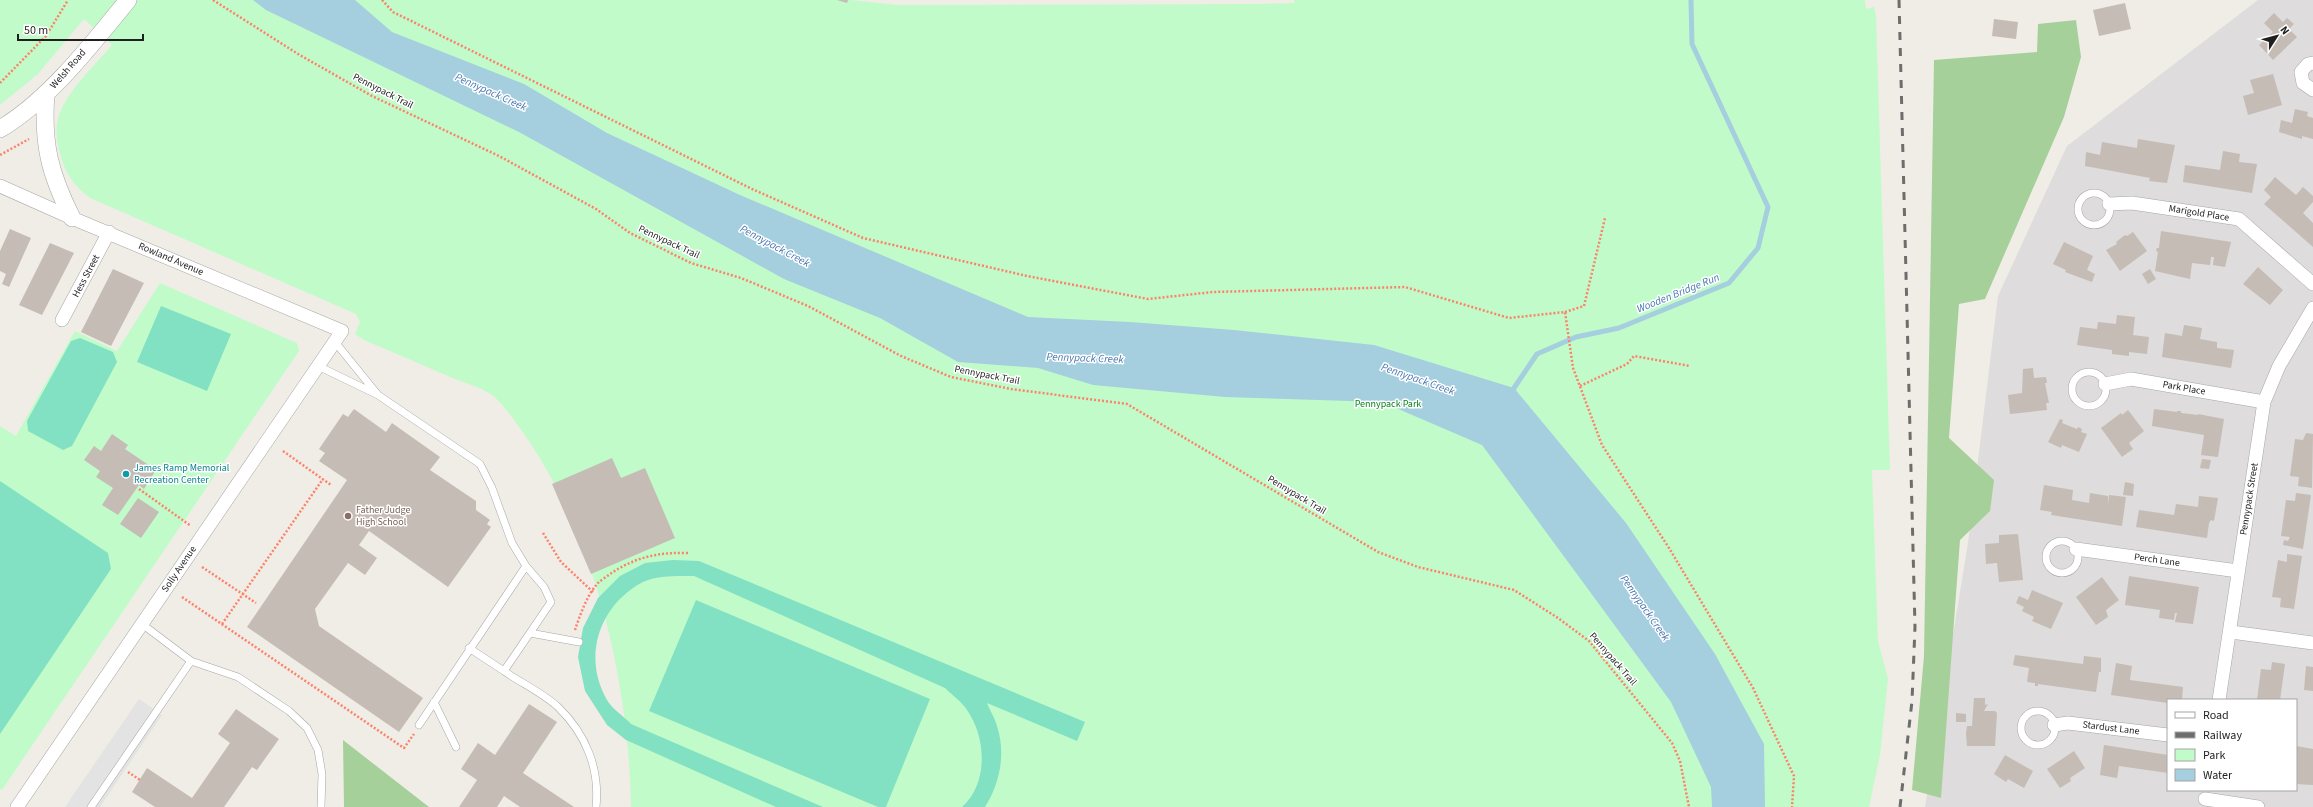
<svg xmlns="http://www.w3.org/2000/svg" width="2313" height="807" font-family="'Source Sans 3',sans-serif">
	<rect width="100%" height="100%" fill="#f0ede6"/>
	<path fill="#dedcdc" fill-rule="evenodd" d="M2258 0H2313V807H1925L1968 543 1998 296 2067 146ZM2168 700H2296V790H2168Z"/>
	<path fill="#a6d09a" d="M2076 20 2081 57 2064 117 1985 299 1959 304 1949 438 1994 480 1990 511 1960 540 1941 798 1912 790 1924 656 1934 60 2037 52 2038 24Z
		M343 740 429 807H344Z"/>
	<path fill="#c2fbca" d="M0 0H851L897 5 1258 4 1294 3V0H1865L1866 9 1874 7 1876 15 1890 470H1872L1878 641 1888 679 1880 755 1869 807H631C629 683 596 537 524 434 516 423 501 400 489 393 477 386 462 382 450 377 421 364 392 352 364 340L355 334 360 322 356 314 90 198C74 186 64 172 60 153 57 143 55 130 58 119 64 94 95 65 112 45L84 19 38 74 0 105Z
		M160 283 297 343 299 351 2 790 0 789V426L16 436 75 331 117 351Z"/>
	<path fill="#82e1c2" d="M161 306 231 334 207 391 137 362Z
		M80 338 113 352 117 362 72 446 63 450 28 431 27 421 71 341Z
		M0 481 108 553 111 569 0 734Z
		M673 560 699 561 1085 722 1077 741 987 703C990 711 995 718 997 726 1006 754 1000 783 985 807H962C989 783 986 737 967 710 962 702 952 695 945 688L694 576C678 576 658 575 643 582 599 605 582 657 607 700 612 709 624 716 631 724L823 807H776L626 740 607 725 585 691 578 657 583 628 598 598 620 576 645 563Z
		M696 600 930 699 886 807H878L649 711Z"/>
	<path fill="#e3e3e3" d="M139 699 162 715 100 807H65Z"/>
	<path fill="#a5cedf" d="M253 0H355L392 32 524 84 607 133 740 195 1028 317 1130 322 1234 330 1374 345 1514 388 1626 523 1715 654 1764 744 1765 807H1712L1711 787 1671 702 1482 445 1382 402 1225 397 1093 385 1038 368 958 362 880 318 784 279 519 132 266 10Z"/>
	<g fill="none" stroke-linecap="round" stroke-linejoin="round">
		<path stroke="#a5cedf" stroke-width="5" d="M1513 394 1514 388 1537 354 1576 337 1619 328 1729 283 1758 248 1768 207 1692 44 1691 0"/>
	</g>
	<path fill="#c5bcb5" d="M837 0H848L847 3Z
		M2125 3 2131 29 2099 36 2093 10Z
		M2274 13 2283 22 2287 18 2294 24 2289 29 2297 37 2273 60 2259 45 2273 32 2264 23Z
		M1994 19 2018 22 2016 39 1992 36Z
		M2273 74 2282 105 2248 115 2243 96 2254 93 2250 80Z
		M2295 109 2308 112 2307 116 2313 118V139L2302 136V139L2279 132 2281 120 2292 123Z
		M2138 139 2175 145 2167 183 2149 181 2150 178 2085 166 2086 152 2100 155 2102 142 2137 148Z
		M2223 151 2240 154 2239 162 2257 164 2252 193 2183 182 2185 165 2220 170Z
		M2275 177 2296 195 2303 187 2313 196V202L2303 213 2313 223V247L2264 204 2271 197 2264 190Z
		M10 229 31 238 9 287 2 284 6 274 0 271V251Z
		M2161 231 2231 242 2225 267 2213 265 2214 257H2211L2210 265 2192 263 2190 279 2155 271 2158 252 2156 251 2157 248H2159Z
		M2133 232 2147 251 2120 271 2106 250 2117 244 2116 242 2125 235 2127 236Z
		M2064 242 2093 256 2087 270 2095 274 2092 282 2065 272 2066 270 2053 264Z
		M50 243 74 253 42 315 19 305Z
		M2258 267 2283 290 2270 305 2243 284Z
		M113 269 144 283 111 346 81 332Z
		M2150 269 2156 279 2148 284 2142 274Z
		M2117 315 2135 317 2133 335 2149 337 2147 354 2129 352V356L2112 354V350L2077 345 2080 327 2097 329 2098 322 2116 324Z
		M2184 325 2202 328 2200 339 2217 342V348L2234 350 2231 368 2162 357 2165 333 2182 336Z
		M2033 368 2034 378 2046 377 2047 383H2045L2049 403H2046L2047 410 2010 414 2008 395 2022 393 2023 369Z
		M354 409 386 432 392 423 440 457 430 470 476 501V510L490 520 487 524 491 527 448 587 369 531 359 545 377 558 365 575 348 563 315 609 319 626 423 698 399 732 247 627 347 480 319 461 325 453 319 449 343 414 348 417Z
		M2154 409 2177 412V411H2181V413L2198 415V414L2224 419 2218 457 2201 455 2204 435 2152 426Z
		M2128 410 2144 431 2129 443 2133 449 2122 457 2101 428 2121 413 2122 415Z
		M2060 419 2063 420 2062 423 2077 429 2078 427 2082 429 2081 432 2087 434 2079 452 2062 445 2061 448 2048 442Z
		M2306 433 2313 434 2312 488 2298 486 2299 477 2290 476 2295 439 2303 440Z
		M112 434 128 445 125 449 156 470 144 489 139 485 118 515 102 505 113 488 96 477 100 471 84 460 94 446 101 451Z
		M612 458 621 478 645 468 675 538 591 574 552 484Z
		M2202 459 2211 460 2209 469 2200 468Z
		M2125 482 2134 484 2133 496 2123 495Z
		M2044 485 2073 490 2072 500 2089 503 2090 493 2108 496V505L2109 495 2126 497 2122 526 2051 515 2052 512 2040 510Z
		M2296 493 2311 495 2303 549 2283 545 2284 540 2288 541 2290 537 2281 536 2286 500 2295 501Z
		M2199 496 2218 498 2214 521 2211 520 2209 523 2207 538 2136 527 2139 510 2174 515 2176 504 2198 507Z
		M138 498 159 512 141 538 120 524Z
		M2018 534 2023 580 1999 582 1997 563 1986 564 1985 544 1999 543V535Z
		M2287 554 2302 556 2294 609 2280 607 2281 598 2272 597 2278 560 2287 562Z
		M2129 576 2199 587 2193 624 2175 622 2177 613H2175L2174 620 2159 618 2160 610 2125 605Z
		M2102 577 2119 600 2106 610 2108 617 2096 625 2076 597Z
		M2032 590 2063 603 2051 629 2032 621 2034 617 2022 611 2024 607 2016 603 2019 596 2028 600Z
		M2015 655 2083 664 2084 656 2101 658V672H2099L2096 692 2038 684V686H2035V683L2027 682 2029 668 2013 665Z
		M2272 662 2285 664 2280 700H2257L2261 669 2271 670Z
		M2116 663 2132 666 2130 680 2183 687 2182 700H2168V703L2111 695Z
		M2306 666 2313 667V691L2304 690Z
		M1974 698H1985V705L1988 704 1984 711H1995L1997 713 1995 746H1967L1966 734 1967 726H1972Z
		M529 704 557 722 523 773 574 807H520L504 796 497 807H459L477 780 461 769 478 743 495 755Z
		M236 709 279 739 257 770 252 767 224 807H155L132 792 147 768 192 798 230 743 218 734Z
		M1956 713 1966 714V722H1956Z
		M2104 745 2168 755V773L2119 766 2117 778 2100 775Z
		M2296 746 2313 749V785L2296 784Z
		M2074 751 2085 768 2070 778 2071 781 2060 788 2047 769Z
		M2005 755 2033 771 2024 788 2008 779 2006 782 1994 774Z"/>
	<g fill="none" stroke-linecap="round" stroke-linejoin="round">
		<defs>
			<path id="service" d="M2078 209a16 16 0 1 1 32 0a16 16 0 1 1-32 0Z
				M318 366 378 395 335 342
				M2072 389a17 17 0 1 1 34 0a17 17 0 1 1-34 0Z
				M378 395 480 464 492 488 512 543 526 566 544 587 551 602 504 671C521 683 543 693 558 707 586 734 600 769 596 807
				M2046 557a16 16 0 1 1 32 0a16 16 0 1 1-32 0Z
				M142 624 191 661 238 677 289 711 307 728 318 750 322 774 321 807
				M530 633 579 642
				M469 648 504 671
				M434 702 456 747
				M2021 728a17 17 0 1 1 34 0a17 17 0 1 1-34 0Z
				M419 725 526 566
				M91 807 191 661"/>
			<path id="minor" d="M2313 63 2308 64 2301 72 2303 83 2313 90
				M0 186 72 218 342 331 17 807
				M2109 204 2132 203 2239 219 2313 284
				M62 320 109 232
				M2105 384 2131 379 2264 402
				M2076 549 2238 571
				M2231 632 2313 643
				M2219 700 2264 402 2279 366 2313 308
				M2054 725 2068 723 2168 735
				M2205 799 2258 807"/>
			<path id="tertiary" d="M46 94C42 144 50 174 72 218
				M0 129C49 100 92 44 128 0"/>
		</defs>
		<use href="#service" stroke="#a6a6a6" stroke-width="8"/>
		<use href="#minor" stroke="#a6a6a6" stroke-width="14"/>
		<use href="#tertiary" stroke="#a6a6a6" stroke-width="18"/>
		<path stroke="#fc826a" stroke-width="2.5" stroke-dasharray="2 2" stroke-linecap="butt" d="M213 0 298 54 372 96 499 156 596 209 630 233 691 263 741 278 808 306 901 356 951 377 1011 389 1127 404 1378 552 1418 567 1514 590 1558 618 1589 641 1672 743 1680 761 1689 807
			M382 0 393 12 752 189 863 238 1027 276 1148 299 1213 292 1405 287 1509 318 1565 312 1573 368 1602 445 1669 548 1753 688 1794 776 1792 807
			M0 83 46 36 68 0
			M0 155 29 139
			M1565 312 1584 306 1605 218
			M1580 386 1627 364 1634 356 1690 366
			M283 451 331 485
			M139 489 191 526
			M543 533 561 562 593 592
			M202 567 256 603
			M182 597 404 748 414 734
			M222 624 323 479
			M575 630C580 615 587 595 598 583 601 580 606 577 610 574 635 557 659 552 689 553
			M128 772 140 780"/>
		<use href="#service" stroke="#fff" stroke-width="7"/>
		<use href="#minor" stroke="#fff" stroke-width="13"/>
		<use href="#tertiary" stroke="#fff" stroke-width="17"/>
		<path stroke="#6d6d6d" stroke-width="3" stroke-dasharray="8 8" stroke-linecap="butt" d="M1899 0 1915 627 1912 701 1900 807"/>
	</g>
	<circle fill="#0f9aa8" stroke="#fff" stroke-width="1.5" cx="126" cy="474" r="4"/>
	<circle fill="#8d6e63" stroke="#fff" stroke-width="1.5" cx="348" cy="516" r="4"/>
	<g text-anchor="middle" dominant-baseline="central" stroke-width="3" stroke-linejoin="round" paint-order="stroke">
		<g font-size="10" fill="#1f1f1f" stroke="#fff">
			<text transform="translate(68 69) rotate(-49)">Welsh Road</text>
			<text transform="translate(383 91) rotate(27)">Pennypack Trail</text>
			<text transform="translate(2199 213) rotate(9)">Marigold Place</text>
			<text transform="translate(669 242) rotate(25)">Pennypack Trail</text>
			<text transform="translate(171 259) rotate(23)">Rowland Avenue</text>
			<text transform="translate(86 276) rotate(-62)">Hess Street</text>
			<text transform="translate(987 375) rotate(11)">Pennypack Trail</text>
			<text transform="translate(2184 388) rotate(10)">Park Place</text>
			<text transform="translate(1297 495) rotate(31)">Pennypack Trail</text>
			<text transform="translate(2249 499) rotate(-81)">Pennypack Street</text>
			<text transform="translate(2157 560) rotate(8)">Perch Lane</text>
			<text transform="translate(179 569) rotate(-56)">Solly Avenue</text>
			<text transform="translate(1613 659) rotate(49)">Pennypack Trail</text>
			<text transform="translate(2111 728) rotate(7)">Stardust Lane</text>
		</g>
		<g font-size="10" fill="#09821b" stroke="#fff">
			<text x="1388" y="404">Pennypack Park</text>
		</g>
		<g font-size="10" fill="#0d838f" stroke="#fff" text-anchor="start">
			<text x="134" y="468">James Ramp Memorial<tspan x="134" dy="12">Recreation Center</tspan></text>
		</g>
		<g font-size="10" fill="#785e54" stroke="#fff" text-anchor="start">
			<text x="356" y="510">Father Judge<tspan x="356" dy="12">High School</tspan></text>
		</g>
		<g font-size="11" font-style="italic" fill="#4977b2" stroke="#fff">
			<text transform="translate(491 92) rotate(24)">Pennypack Creek</text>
			<text transform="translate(775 246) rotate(28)">Pennypack Creek</text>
			<text transform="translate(1678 293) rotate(-22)">Wooden Bridge Run</text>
			<text transform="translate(1085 358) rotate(2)">Pennypack Creek</text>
			<text transform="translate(1418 379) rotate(19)">Pennypack Creek</text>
			<text transform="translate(1645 608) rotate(55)">Pennypack Creek</text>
		</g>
	</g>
	<rect x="2167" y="699" width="130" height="92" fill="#ffffff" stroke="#a5a5a5"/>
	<rect x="2175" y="712" width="20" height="6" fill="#ffffff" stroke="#a5a5a5"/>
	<text x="2203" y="719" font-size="12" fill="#1f1f1f">Road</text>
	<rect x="2175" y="732" width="20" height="6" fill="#6d6d6d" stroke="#a5a5a5"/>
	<text x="2203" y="739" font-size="12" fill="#1f1f1f">Railway</text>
	<rect x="2175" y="749" width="20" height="12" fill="#c2fbca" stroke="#a5a5a5"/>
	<text x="2203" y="759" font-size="12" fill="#1f1f1f">Park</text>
	<rect x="2175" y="769" width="20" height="12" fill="#a5cedf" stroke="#a5a5a5"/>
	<text x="2203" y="779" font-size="12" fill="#1f1f1f">Water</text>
	<g transform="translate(2277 36) rotate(54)" stroke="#ffffff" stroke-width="3" paint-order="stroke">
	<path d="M0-3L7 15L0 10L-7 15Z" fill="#1f1f1f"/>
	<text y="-6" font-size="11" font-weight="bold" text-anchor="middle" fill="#1f1f1f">N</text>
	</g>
	<path d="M18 34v6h125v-6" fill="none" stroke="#1f1f1f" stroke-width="2"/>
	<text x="24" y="34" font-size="12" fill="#1f1f1f" stroke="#ffffff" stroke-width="3" paint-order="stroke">50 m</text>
</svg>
